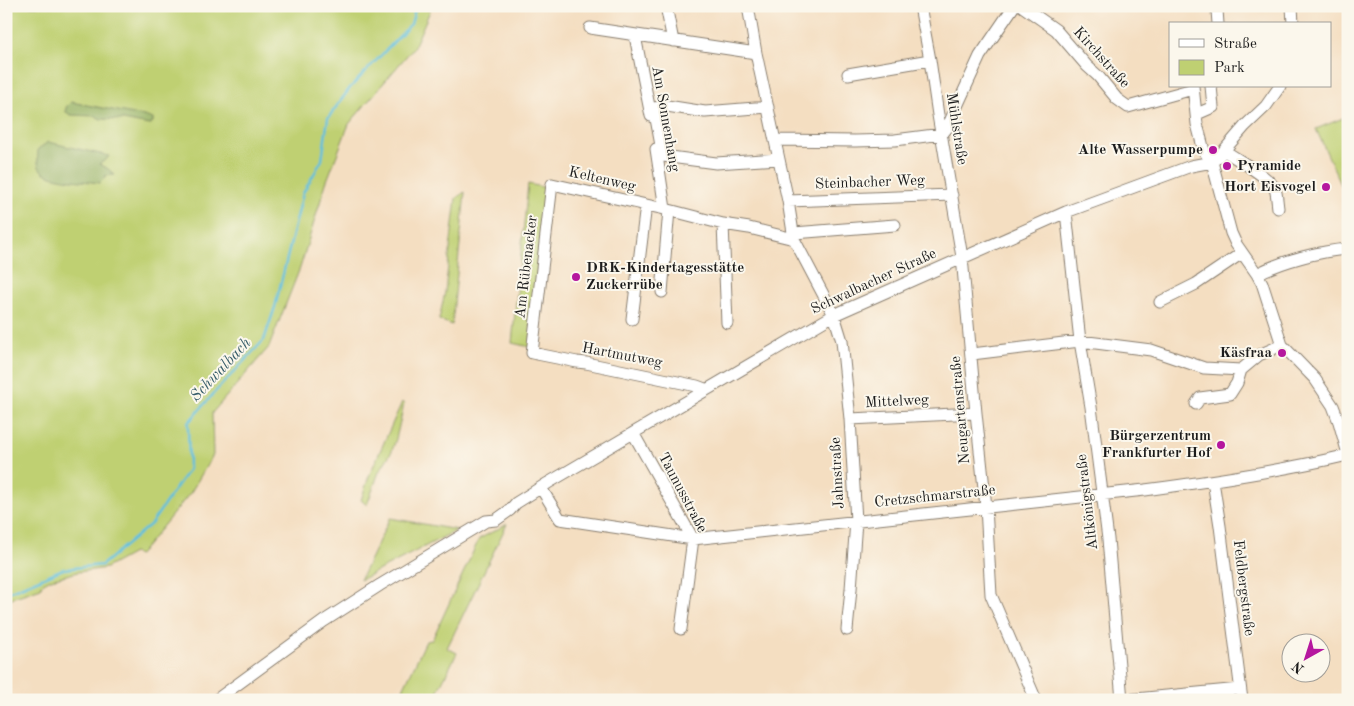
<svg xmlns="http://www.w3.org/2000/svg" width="1354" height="706" font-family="'Old Standard TT',serif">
	<rect width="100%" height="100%" fill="#fbf7ec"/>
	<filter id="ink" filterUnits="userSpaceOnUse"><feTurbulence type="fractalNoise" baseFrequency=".02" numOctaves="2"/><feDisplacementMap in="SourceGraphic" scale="10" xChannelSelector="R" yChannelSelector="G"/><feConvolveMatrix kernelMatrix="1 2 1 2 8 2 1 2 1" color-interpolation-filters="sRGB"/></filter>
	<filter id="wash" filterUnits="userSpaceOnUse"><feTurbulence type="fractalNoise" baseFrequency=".0096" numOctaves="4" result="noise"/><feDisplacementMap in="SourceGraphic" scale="20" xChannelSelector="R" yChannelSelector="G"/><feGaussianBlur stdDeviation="1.12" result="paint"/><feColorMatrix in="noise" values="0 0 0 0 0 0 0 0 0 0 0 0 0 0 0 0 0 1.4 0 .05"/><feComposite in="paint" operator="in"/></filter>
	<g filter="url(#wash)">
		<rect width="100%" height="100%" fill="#f4dec1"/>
		<path fill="#bfd072" stroke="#6e7647" d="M6 6H429L430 11 414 47 349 124 326 183 300 268 269 347 212 413 213 455 191 492 139 555 133 553 106 568 78 572 51 579 42 584 41 588 6 600Z
			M1348 116V200L1316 129Z
			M528 184 547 188 530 347 512 343Z
			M465 192 452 325 439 320 445 292 456 198Z
			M402 402 404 404 396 439 392 451 379 472 367 505 361 500 369 476Z
			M390 518 457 530 360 580Z
			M507 524 447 648 457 653 433 700H398L426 641 432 640 479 539Z"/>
		<path fill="#97b264" stroke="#5a6740" d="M71 102 144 116 153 119V122L149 125 123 120 101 119 95 116 71 115 66 112V107Z
			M48 142 109 156 106 160 99 164 107 168 115 175 105 176 104 179 100 183C87 181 50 180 42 171 36 165 38 156 38 149Z"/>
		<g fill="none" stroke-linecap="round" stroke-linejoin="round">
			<path stroke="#5fbfde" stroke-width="2.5" d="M1345 6 1348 22
				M6 593 63 569 102 565 151 524 189 469 188 423 215 392 264 340 275 307 303 193 322 160 328 118 350 88 411 24 416 6"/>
		</g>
	</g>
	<g filter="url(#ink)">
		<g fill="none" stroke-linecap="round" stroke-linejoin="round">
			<defs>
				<path id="minor" d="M666 6 673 41
					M748 6 756 53 788 201 794 239 834 315 842 341 850 419 856 521 851 589 847 630
					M920 6 930 60 938 115 962 257 976 413 986 507 991 595 1036 700
					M1022 6 1056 30 1087 66 1098 76 1117 99 1128 107 1193 89
					M1292 6 1293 24
					M1217 10 1218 24
					M590 28 756 53
					M635 36 651 116
					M848 74 930 60
					M1193 86 1197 124 1204 151 1212 162 1231 233 1236 244 1257 274 1262 283 1282 345 1315 379 1333 406 1339 422 1348 454
					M768 107 705 112 667 106 654 108 663 156 716 163 779 159
					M1197 114 1213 107 1211 86
					M776 140 855 141 895 140 942 134 947 128 980 56 1014 6
					M656 149 665 209
					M1225 151C1236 159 1270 177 1275 189 1277 194 1277 202 1278 208
					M788 201 952 195
					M1066 212 1080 341 1091 407 1108 539 1122 700
					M723 224 727 323
					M794 233 895 225
					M1257 274C1282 261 1320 251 1348 249
					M662 292 669 210
					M1160 302 1196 284 1242 253
					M632 319 646 205
					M972 354 1080 341 1151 350 1204 368 1241 370 1259 355 1282 345
					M705 389 697 386 586 363 577 362 532 353 552 184 669 210 723 224 749 228 794 239
					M1196 404 1200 398 1230 394 1237 383 1241 370
					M850 419 976 413
					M633 433 693 539 681 629
					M1213 481 1220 526 1242 700
					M541 488 560 519 693 539 1145 490C1213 481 1281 471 1348 455
					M216 700 324 621 380 585 486 521 496 520 510 510 516 503 548 483 834 315 1066 212 1191 166 1212 162 1220 155 1245 126 1266 106 1280 86
					M1125 700 1240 689"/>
			</defs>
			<use href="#minor" stroke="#887d6e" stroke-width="13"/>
			<use href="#minor" stroke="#fff" stroke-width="11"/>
		</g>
	</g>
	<g fill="#b5179e" stroke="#fbf7ec" stroke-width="2">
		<circle cx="1213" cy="150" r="5"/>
		<circle cx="1227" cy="166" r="5"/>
		<circle cx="1326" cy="187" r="5"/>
		<circle cx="576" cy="277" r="5"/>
		<circle cx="1282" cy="353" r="5"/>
		<circle cx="1221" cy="445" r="5"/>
	</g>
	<g text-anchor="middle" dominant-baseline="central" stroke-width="4" stroke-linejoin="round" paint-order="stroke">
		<g font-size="15" fill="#1c1c1c" stroke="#fbf7ec">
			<text transform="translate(1101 58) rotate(48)">Kirchstraße</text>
			<text transform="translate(665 119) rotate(80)">Am Sonnenhang</text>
			<text transform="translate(956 129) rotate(81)">Mühlstraße</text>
			<text transform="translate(602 180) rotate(13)">Keltenweg</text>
			<text transform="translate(870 183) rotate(-2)">Steinbacher Weg</text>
			<text transform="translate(527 267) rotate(-83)">Am Rübenacker</text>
			<text transform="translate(874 282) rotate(-25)">Schwalbacher Straße</text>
			<text transform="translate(622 356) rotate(11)">Hartmutweg</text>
			<text transform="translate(897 402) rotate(-3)">Mittelweg</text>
			<text transform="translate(961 410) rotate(-95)">Neugartenstraße</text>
			<text transform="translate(838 473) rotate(-93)">Jahnstraße</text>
			<text transform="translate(682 493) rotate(62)">Taunusstraße</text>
			<text transform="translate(935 497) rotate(-6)">Cretzschmarstraße</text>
			<text transform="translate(1088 502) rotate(-97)">Altkönigstraße</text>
			<text transform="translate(1243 588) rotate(83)">Feldbergstraße</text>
		</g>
		<g font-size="15" font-weight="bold" fill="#1c1c1c" stroke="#fbf7ec" text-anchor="end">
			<text x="1203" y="150">Alte Wasserpumpe</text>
			<text x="1237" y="166" text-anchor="start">Pyramide</text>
			<text x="1316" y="187">Hort Eisvogel</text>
			<text x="586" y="268" text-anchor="start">DRK-Kindertagesstätte<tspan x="586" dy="17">Zuckerrübe</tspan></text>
			<text x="1272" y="353">Käsfraa</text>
			<text x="1211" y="436">Bürgerzentrum<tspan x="1211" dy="17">Frankfurter Hof</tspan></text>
		</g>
		<g font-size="16" font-style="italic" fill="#375d6a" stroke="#fbf7ec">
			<text transform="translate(221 370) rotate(-47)">Schwalbach</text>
		</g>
	</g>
	<rect width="1354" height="706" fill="none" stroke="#fbf7ec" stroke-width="25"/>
	<rect x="1169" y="22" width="162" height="65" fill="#fbf7ec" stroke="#a29f99"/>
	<rect x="1179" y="39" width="25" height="8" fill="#ffffff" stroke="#a29f99"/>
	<text x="1214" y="48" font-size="15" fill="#1c1c1c">Straße</text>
	<rect x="1179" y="60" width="25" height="15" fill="#bfd072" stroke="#a29f99"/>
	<text x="1214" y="72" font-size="15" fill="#1c1c1c">Park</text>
	<g transform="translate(1306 658) rotate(219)"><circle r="24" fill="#fbf7ec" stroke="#a29f99"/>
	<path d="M0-4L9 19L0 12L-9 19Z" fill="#b5179e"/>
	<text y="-8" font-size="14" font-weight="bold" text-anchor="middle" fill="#1c1c1c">N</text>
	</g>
</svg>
